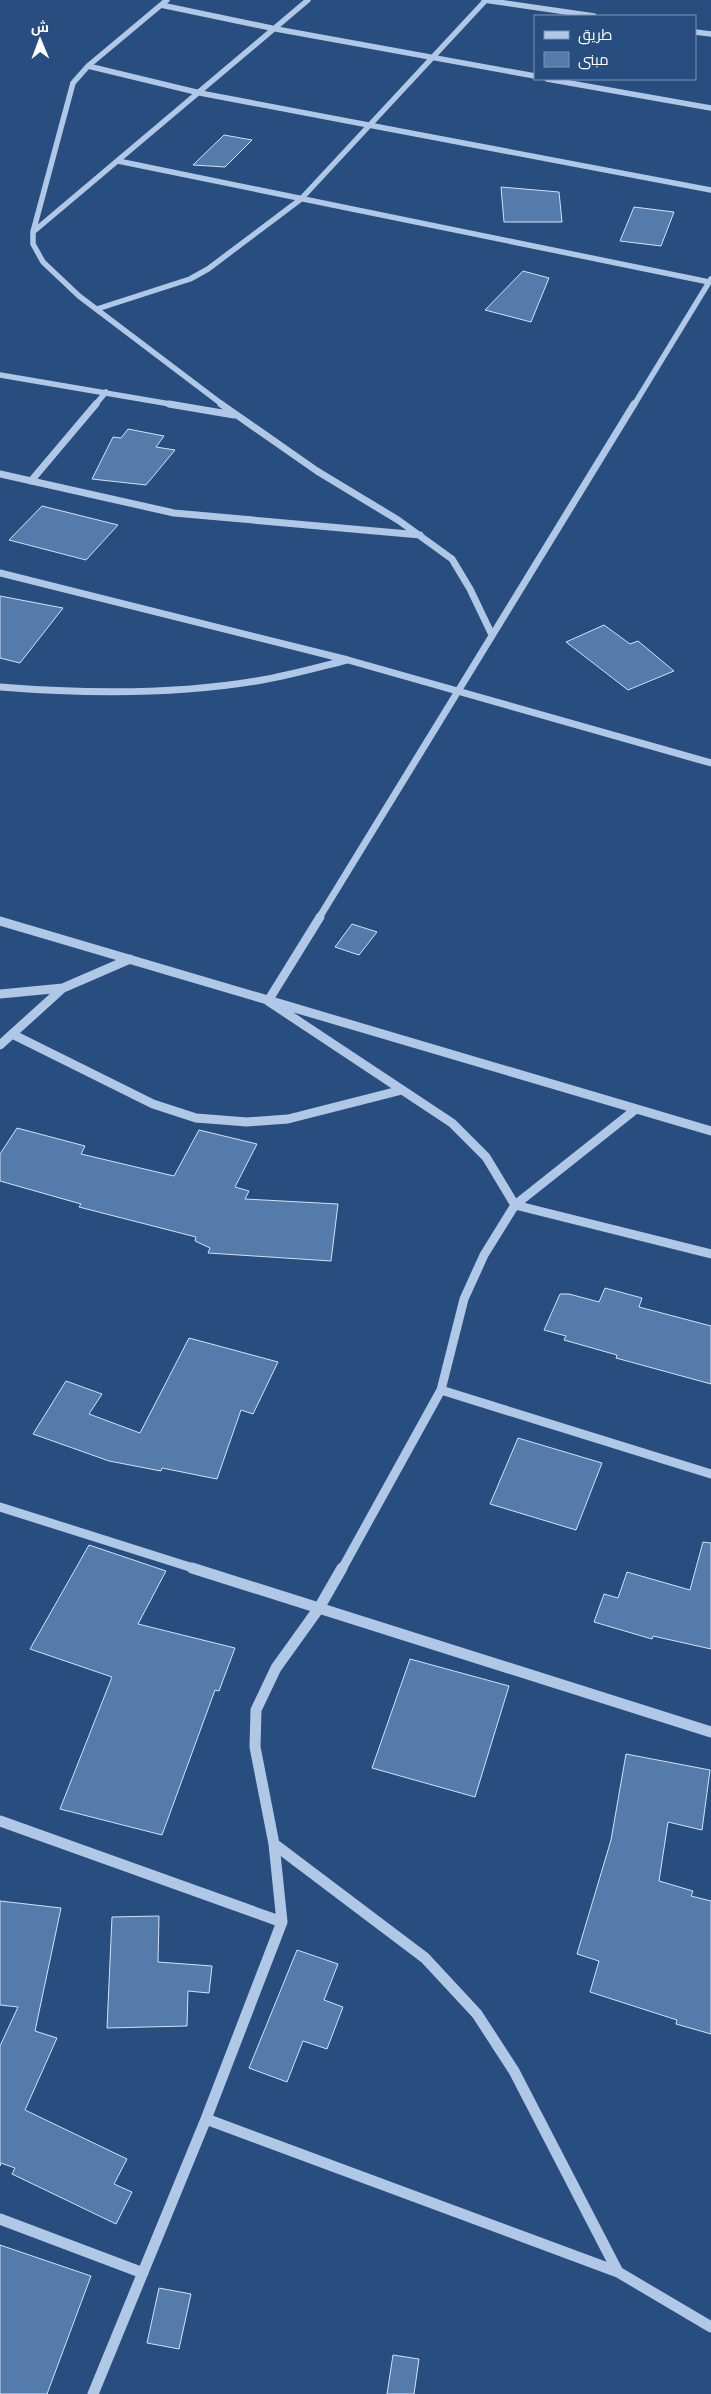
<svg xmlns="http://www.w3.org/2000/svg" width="711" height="2394" font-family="'Fira Sans',Cairo,sans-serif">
	<rect width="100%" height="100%" fill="#284e80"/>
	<path fill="#557baa" stroke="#d3e2f4" d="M224 135 252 140 225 167 193 165Z
		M501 187 559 192 562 222H504Z
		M634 207 674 212 661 246 620 241Z
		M523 271 549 278 531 322 485 310Z
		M128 429 164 436 156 447 175 450 146 485 92 479 113 437 121 438Z
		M42 506 118 525 86 560 9 540Z
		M0 596 63 608 20 663 0 658Z
		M604 625 630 644 638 641 674 671 628 690 566 642Z
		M352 924 377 932 359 955 335 947Z
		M17 1128 85 1146 81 1154 174 1176 199 1130 257 1144 235 1187 249 1191 245 1199 338 1204 331 1261 208 1253 210 1248 195 1241 196 1237 79 1207 81 1204 0 1181V1154Z
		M605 1288 642 1298 639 1307 711 1326V1384L616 1358 617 1355 564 1340 566 1336 544 1330 560 1294H569L599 1302Z
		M189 1338 278 1362 253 1414 241 1410 217 1479 162 1468 161 1471 109 1461 33 1434 66 1381 102 1394 89 1414 140 1433Z
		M518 1438 602 1463 576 1530 490 1504Z
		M703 1542 711 1543V1649L653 1636 652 1639 594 1622 604 1594 618 1598 627 1572 690 1590Z
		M89 1545 166 1571 138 1624 235 1648 219 1691 215 1690 162 1835 60 1809 112 1677 30 1649Z
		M410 1659 509 1686 475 1797 372 1768Z
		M626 1754 710 1770 702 1830 668 1822 659 1881 693 1891 691 1896 711 1901V2034L676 2024 677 2020 590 1992 599 1961 577 1954 611 1840Z
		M0 1901 61 1908 35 2031 57 2038 25 2110 127 2159 114 2184 132 2192 116 2224 12 2174 15 2168 1 2163 0 2166V2046L18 2007 0 2005Z
		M159 1916 158 1962 212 1966 209 1993 188 1991 187 2026 107 2028 112 1917Z
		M297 1950 338 1964 324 2000 343 2007 327 2049 303 2041 287 2082 249 2068Z
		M0 2245 91 2276 47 2394H0Z
		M159 2288 191 2294 179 2349 147 2343Z
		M393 2355 419 2359 414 2394H387Z"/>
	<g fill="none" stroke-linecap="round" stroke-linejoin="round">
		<path stroke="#b0c8e5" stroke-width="5.5" d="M167 0 88 66 73 83 33 232V244L43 262 79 296 223 405
			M484 0 594 16
			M161 5 276 29 535 76
			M695 32 711 34
			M88 66 200 93 711 190
			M547 79 711 108
			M118 161 709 282
			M33 232 308 0
			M97 309 190 279 208 269 301 199 486 0
			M0 375 176 405
			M95 405 106 392
			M634 405 711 279"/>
		<path stroke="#b0c8e5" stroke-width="7" d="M169 404 234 415
			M221 404 317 471 398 520 452 559 470 589 492 635
			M0 474 174 513 420 535
			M31 481 96 404
			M0 573 348 660 711 763
			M0 687C86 694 177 695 262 680 290 675 319 667 347 660
			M319 918 634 404"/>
		<path stroke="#b0c8e5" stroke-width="9" d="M320 917 268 1001 452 1123 486 1157 515 1205 711 1254
			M0 921 711 1131
			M0 994 63 988 130 959
			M12 1034 153 1104 196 1118 247 1122 288 1119 402 1090
			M0 1045 63 988
			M441 1390 711 1474
			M0 1507 196 1569
			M342 1569 441 1390 464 1299 484 1255 515 1205 636 1109"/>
		<path stroke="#b0c8e5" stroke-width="11" d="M192 1568 711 1732
			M0 1821 282 1922
			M274 1844 425 1958 477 2014 514 2071 618 2272
			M206 2119 618 2272 711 2327
			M0 2219 143 2273
			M93 2394 206 2119 282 1922 274 1844 255 1747 256 1710 276 1668 319 1608 342 1568"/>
	</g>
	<rect x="534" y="15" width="162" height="65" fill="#284e80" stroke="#7e95b3"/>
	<rect x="544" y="31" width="25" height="8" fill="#b0c8e5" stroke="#7e95b3"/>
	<text x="578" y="40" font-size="15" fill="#ffffff">طريق</text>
	<rect x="544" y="52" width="25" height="15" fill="#557baa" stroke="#7e95b3"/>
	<text x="578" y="65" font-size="15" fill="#ffffff">مبنى</text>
	<g transform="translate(40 40) rotate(359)" stroke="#284e80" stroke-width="4" paint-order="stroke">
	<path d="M0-4L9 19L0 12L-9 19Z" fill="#ffffff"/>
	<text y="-8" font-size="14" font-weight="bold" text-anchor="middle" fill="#ffffff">ش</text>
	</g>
</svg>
